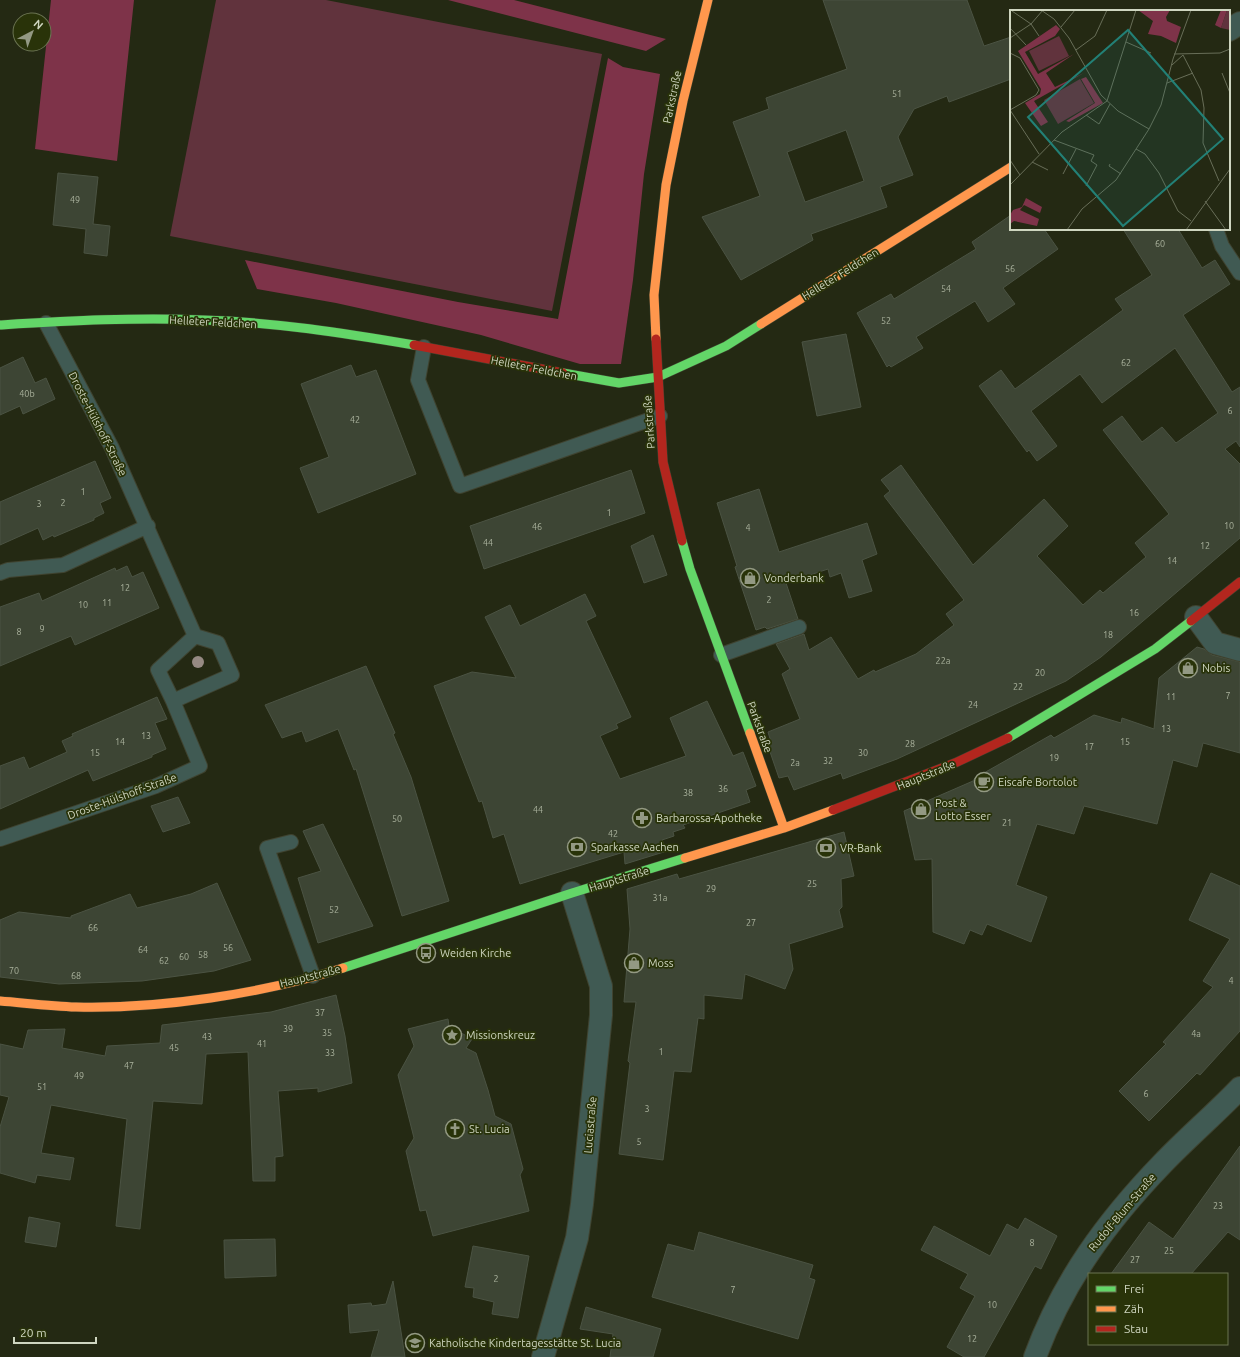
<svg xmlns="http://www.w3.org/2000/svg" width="1240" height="1357" font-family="Ubuntu,sans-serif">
	<rect width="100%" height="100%" fill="#242913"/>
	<path fill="#61333d" d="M216 0H326L602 54 552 311 170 236Z"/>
	<path fill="#7e3349" d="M51 0H134L117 161 35 149Z
		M448 0H514L666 39 646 51Z
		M608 58 623 67 660 74 644 174 633 280 621 364H580L481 335 336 303 257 289 245 260 458 302 558 319Z"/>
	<path fill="#3d4534" stroke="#4b5343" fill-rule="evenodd" d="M823 0H967L984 46 1011 37V79L949 102 947 96 914 109 898 137 913 175 880 187 887 207 811 234 813 240 741 280 702 217 760 196 733 122 769 109 766 98 847 69ZM846 130 864 181 805 202 787 152Z
		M58 173 98 177 93 224 110 226 107 256 84 253 86 229 53 225Z
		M1011 215V229H1044L1058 249 1003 288 1015 304 988 322 975 301 916 337 923 348 891 367 889 365 887 367 857 313 891 294 894 299 976 249 972 242Z
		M1123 229H1178L1202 268 1215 260 1230 284 1183 315 1232 392 1240 387V447L1236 441 1225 449 1240 464V538L1101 657 1066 681 897 759 843 779 841 773 794 790 788 776 779 778 767 743 771 742 768 732 800 719 782 674 790 669 776 644 804 634 809 650 831 637 858 679 874 670 875 672 916 654 954 625 946 614 964 600 884 496 890 491 881 480 901 465 973 565 1044 499 1068 526 1037 556 1083 605 1100 590 1103 593 1146 557 1135 543 1169 514 1103 430 1122 416 1142 442 1162 427 1176 443 1218 413 1175 348 1102 403 1080 374 1031 411 1057 446 1037 461 1029 450 1027 452 979 386 1001 370 1015 389 1123 310 1115 299 1152 275Z
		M846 334 861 407 817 416 802 342Z
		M23 357 35 383 46 378 55 399 23 414 20 406 0 415V368Z
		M351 365 356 377 376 370 416 474 318 513 300 468 329 457 301 384Z
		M95 461 111 498 100 503 104 513 94 518V520L54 537 53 535 43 540 38 528 0 545V502Z
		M631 470 645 513 484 569 470 526Z
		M759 489 779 552 867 523 877 554 862 560 872 591 849 598 841 573 830 577 828 569 786 583 798 619 767 629 765 627 756 630 735 567 737 566 717 503Z
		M653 535 667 575 644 583 631 546Z
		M127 566 132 577 143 572 159 608 75 645 71 636 0 666V607L39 593 42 601 115 568 116 571Z
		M585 594 596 616 586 621 631 717 616 724 618 728 600 736 620 779 686 756 670 718 707 701 733 756 743 752 756 786 746 790 750 802 683 825 685 828 673 832 674 836 662 840 667 851 625 864 624 852 520 884 504 834 493 838 482 801 479 802 434 686 472 672 516 678 485 617 510 605 520 626Z
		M1197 647 1204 649 1212 655 1240 662V753L1203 743 1197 767 1173 760 1157 824 1084 806 1074 834 1037 824 1016 885 1047 897 1031 942 987 924 982 935 970 930 964 944 933 932 932 859 915 860 904 811 973 781 975 778 1051 735 1054 738 1094 715 1121 723 1122 718 1154 729 1159 678Z
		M366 666 395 733 393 734 411 777 449 901 402 916 356 769 354 770 338 729 306 742 302 731 282 738 265 705Z
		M157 697 167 719 155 723 166 749 152 755V757L93 781 88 770 0 809V766L24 757 29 769 67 752 62 741 73 736 72 734Z
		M178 797 190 823 163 832 151 806Z
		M323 824 373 926 318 943 298 878 321 871 303 831Z
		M844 832 854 876 841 879 842 907 839 910 843 927 789 944 793 969 785 989 745 974 742 999 704 995V1019L698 1018 691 1072 674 1071 663 1160 619 1154 630 1063 628 1061 636 1002H624L630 929 627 889 677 874 679 879Z
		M1211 873 1240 886V1031L1200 1075 1197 1073 1149 1121 1119 1091 1166 1044 1163 1042 1213 987 1203 981 1230 939 1189 920Z
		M217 883 251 960 214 971 142 981 59 984 0 977V920L19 912 71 918V916L130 894 137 908 191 894Z
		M336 995 345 1036 352 1083 318 1092V1088L278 1091 283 1156 275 1157V1181H253L248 1052 206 1054 202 1104 153 1101 140 1229 116 1226 127 1119 51 1105 41 1153 74 1158 70 1180 37 1175 35 1183 0 1173V1127L9 1097 0 1095V1044L23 1049 28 1030 65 1029 62 1048 105 1056 107 1046 160 1043 162 1025 271 1012Z
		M448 1019 449 1026 472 1039 466 1048 476 1053 488 1090 495 1116 511 1124 523 1169 520 1175 529 1211 433 1236 426 1210 420 1211 406 1151 414 1138 398 1075 414 1046 408 1029Z
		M1240 1146V1240L1228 1232 1191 1274H1111L1149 1222 1173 1239Z
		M29 1217 60 1223 56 1247 25 1242Z
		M1025 1218 1057 1236 1041 1269 1035 1266 984 1357H964L947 1347 975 1296 960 1288 968 1274 921 1250 934 1226 990 1256 1007 1224 1018 1230Z
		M699 1232 813 1265 809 1278 815 1280 798 1339 652 1297 668 1244 694 1251Z
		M275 1239 276 1276 225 1278 224 1240Z
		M473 1246 529 1256 518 1318 492 1314 494 1302 473 1297 474 1288 465 1287Z
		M393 1281 405 1357H371L379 1330 350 1333 348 1305 371 1303 372 1306 386 1304Z
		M586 1307 661 1329 653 1357H610L613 1334 580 1329Z"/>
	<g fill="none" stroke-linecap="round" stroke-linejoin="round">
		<defs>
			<path id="lane" d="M1216 229 1222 246 1240 273
				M424 347 418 380 460 486 660 416
				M0 573 8 570 63 565 148 526
				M721 655 799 627
				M173 701 158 670 195 636
				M0 839 156 786 200 766 173 701 232 675 218 643 195 636 112 448 46 323
				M291 842 267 848 313 976"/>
			<path id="street" d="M1229 30 1240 23
				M1196 617 1215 643 1240 650
				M543 1357 577 1238 582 1204 601 1015V986L572 893
				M1035 1357C1063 1281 1107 1221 1163 1163 1188 1137 1215 1114 1240 1088"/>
			<path id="fast" d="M0 325C68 321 135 317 203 320 274 322 344 333 414 345
				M563 373 619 383 658 377 726 346 761 324
				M682 541 690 569 750 733
				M1008 738 1155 649 1191 621
				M343 968 572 893 685 858"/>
			<path id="slow" d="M761 324 1011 167
				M656 339 654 295 666 185 683 101 708 0
				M750 733 784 828
				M685 858 784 828 833 810
				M0 1001C25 1003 51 1006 76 1007 160 1009 262 994 343 968"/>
			<path id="jam" d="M656 339 663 462 682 541
				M414 345 563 373
				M1191 621 1240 582
				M833 810 955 763 1008 738"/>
		</defs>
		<use href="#lane" stroke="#3f4330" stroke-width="16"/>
		<use href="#street" stroke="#3f4330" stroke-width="24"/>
		<use href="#fast" stroke="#3f4330" stroke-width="10"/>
		<use href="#slow" stroke="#3f4330" stroke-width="10"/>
		<use href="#jam" stroke="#3f4330" stroke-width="10"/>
		<use href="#lane" stroke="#405a53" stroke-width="14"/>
		<use href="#street" stroke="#405a53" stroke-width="22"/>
		<use href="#fast" stroke="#63d668" stroke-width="9"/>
		<use href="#slow" stroke="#ff974d" stroke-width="9"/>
		<use href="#jam" stroke="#b3261e" stroke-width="9"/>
	</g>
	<circle fill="#968a83" cx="198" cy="662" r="6"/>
	<defs>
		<symbol id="shop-ring" viewBox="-11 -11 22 22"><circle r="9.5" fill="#293309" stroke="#939983" stroke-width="1.5"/><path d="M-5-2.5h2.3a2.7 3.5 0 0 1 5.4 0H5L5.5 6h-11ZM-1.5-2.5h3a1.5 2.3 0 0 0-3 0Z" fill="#939983"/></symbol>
		<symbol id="cafe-ring" viewBox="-11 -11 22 22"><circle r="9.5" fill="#293309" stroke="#939983" stroke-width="1.5"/><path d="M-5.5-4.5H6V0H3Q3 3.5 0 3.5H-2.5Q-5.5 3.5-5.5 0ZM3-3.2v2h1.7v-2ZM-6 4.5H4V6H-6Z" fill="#939983"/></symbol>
		<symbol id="pharmacy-ring" viewBox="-11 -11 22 22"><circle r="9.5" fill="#293309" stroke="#939983" stroke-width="1.5"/><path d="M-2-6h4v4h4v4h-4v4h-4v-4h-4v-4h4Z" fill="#939983"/></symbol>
		<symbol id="bank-ring" viewBox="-11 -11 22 22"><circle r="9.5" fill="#293309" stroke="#939983" stroke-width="1.5"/><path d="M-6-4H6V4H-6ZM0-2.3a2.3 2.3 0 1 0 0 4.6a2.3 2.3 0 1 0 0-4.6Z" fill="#939983"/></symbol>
		<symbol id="bus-ring" viewBox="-11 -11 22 22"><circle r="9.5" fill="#293309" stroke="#939983" stroke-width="1.5"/><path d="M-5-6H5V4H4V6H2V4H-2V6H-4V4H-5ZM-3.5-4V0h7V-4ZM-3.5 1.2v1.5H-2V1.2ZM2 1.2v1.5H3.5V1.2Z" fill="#939983"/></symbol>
		<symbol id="sight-ring" viewBox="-11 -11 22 22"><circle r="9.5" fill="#293309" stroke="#939983" stroke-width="1.5"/><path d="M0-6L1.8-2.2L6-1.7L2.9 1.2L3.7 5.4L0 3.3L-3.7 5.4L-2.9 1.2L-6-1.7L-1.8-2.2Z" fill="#939983"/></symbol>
		<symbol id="church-ring" viewBox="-11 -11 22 22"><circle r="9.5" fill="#293309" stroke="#939983" stroke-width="1.5"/><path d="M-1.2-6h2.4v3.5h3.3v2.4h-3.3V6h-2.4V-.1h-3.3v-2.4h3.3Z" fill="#939983"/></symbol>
		<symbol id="school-ring" viewBox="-11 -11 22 22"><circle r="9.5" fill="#293309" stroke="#939983" stroke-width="1.5"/><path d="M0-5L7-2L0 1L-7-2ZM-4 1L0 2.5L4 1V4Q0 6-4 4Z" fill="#939983"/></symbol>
	</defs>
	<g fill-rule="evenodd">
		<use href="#shop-ring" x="739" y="567" width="22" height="22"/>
		<use href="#shop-ring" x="1177" y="657" width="22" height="22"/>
		<use href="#cafe-ring" x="973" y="771" width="22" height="22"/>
		<use href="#shop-ring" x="910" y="798" width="22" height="22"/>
		<use href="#pharmacy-ring" x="631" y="807" width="22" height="22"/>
		<use href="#bank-ring" x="566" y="836" width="22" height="22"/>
		<use href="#bank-ring" x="815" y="837" width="22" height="22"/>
		<use href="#bus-ring" x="415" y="942" width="22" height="22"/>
		<use href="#shop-ring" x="623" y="952" width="22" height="22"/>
		<use href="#sight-ring" x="441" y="1024" width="22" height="22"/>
		<use href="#church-ring" x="444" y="1118" width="22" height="22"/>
		<use href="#school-ring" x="404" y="1332" width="22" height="22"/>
	</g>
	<g text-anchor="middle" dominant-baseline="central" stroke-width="3.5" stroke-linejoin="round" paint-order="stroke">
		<g font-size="9" fill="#aab29d">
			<text x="897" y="94">51</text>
			<text x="75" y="200">49</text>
			<text x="1160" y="244">60</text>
			<text x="1010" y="269">56</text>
			<text x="946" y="289">54</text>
			<text x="886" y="321">52</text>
			<text x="1126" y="363">62</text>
			<text x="27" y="394">40b</text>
			<text x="1230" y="411">6</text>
			<text x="355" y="420">42</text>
			<text x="83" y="492">1</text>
			<text x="63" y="503">2</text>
			<text x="39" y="504">3</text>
			<text x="609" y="513">1</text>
			<text x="1229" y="526">10</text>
			<text x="537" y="527">46</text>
			<text x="748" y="528">4</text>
			<text x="488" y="543">44</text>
			<text x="1205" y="546">12</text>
			<text x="1172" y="561">14</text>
			<text x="125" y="588">12</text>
			<text x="769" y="600">2</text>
			<text x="107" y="603">11</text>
			<text x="83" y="605">10</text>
			<text x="1134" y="613">16</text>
			<text x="42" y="629">9</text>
			<text x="19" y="632">8</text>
			<text x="1108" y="635">18</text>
			<text x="943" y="661">22a</text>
			<text x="1040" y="673">20</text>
			<text x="1018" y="687">22</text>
			<text x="1228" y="696">7</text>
			<text x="1171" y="697">11</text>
			<text x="973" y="705">24</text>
			<text x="1166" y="729">13</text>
			<text x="146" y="736">13</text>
			<text x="120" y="742">14</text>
			<text x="1125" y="742">15</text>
			<text x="910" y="744">28</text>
			<text x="1089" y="747">17</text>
			<text x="95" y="753">15</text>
			<text x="863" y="753">30</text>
			<text x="1054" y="758">19</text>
			<text x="828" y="761">32</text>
			<text x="795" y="763">2a</text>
			<text x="723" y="789">36</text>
			<text x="688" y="793">38</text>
			<text x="538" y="810">44</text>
			<text x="397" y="819">50</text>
			<text x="1007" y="823">21</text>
			<text x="613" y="834">42</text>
			<text x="812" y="884">25</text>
			<text x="711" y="889">29</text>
			<text x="660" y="898">31a</text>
			<text x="334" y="910">52</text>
			<text x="751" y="923">27</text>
			<text x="93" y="928">66</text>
			<text x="228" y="948">56</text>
			<text x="143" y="950">64</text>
			<text x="203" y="955">58</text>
			<text x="184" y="957">60</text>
			<text x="164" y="961">62</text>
			<text x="14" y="971">70</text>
			<text x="76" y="976">68</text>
			<text x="1231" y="981">4</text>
			<text x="320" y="1013">37</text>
			<text x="288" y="1029">39</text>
			<text x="327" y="1033">35</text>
			<text x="1196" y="1034">4a</text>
			<text x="207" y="1037">43</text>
			<text x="262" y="1044">41</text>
			<text x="174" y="1048">45</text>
			<text x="661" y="1052">1</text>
			<text x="330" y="1053">33</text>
			<text x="129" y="1066">47</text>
			<text x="79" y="1076">49</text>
			<text x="42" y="1087">51</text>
			<text x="1146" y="1094">6</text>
			<text x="647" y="1109">3</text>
			<text x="639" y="1142">5</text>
			<text x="1218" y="1206">23</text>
			<text x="1032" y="1243">8</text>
			<text x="1169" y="1251">25</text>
			<text x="1135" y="1260">27</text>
			<text x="496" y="1279">2</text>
			<text x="733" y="1290">7</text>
			<text x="992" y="1305">10</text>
			<text x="972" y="1339">12</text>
		</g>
		<g font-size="11" fill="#cfd6c0" stroke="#293309">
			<text transform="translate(672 97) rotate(-78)">Parkstraße</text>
			<text transform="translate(840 274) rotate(-32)">Helleter Feldchen</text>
			<text transform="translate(213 322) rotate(3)">Helleter Feldchen</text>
			<text transform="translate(534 368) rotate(11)">Helleter Feldchen</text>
			<text transform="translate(649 422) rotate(-94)">Parkstraße</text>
			<text transform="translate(98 424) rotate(63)">Droste-Hülshoff-Straße</text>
			<text transform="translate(760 727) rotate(70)">Parkstraße</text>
			<text transform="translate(926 775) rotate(-22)">Hauptstraße</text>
			<text transform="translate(122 796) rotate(-20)">Droste-Hülshoff-Straße</text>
			<text transform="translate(619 879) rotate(-17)">Hauptstraße</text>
			<text transform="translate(310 976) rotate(-14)">Hauptstraße</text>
			<text transform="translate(590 1125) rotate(-85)">Luciastraße</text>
			<text transform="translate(1122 1212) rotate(-50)">Rudolf-Blum-Straße</text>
		</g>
		<g font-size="11" fill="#cfd6c0" stroke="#293309" text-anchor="start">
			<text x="764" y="578">Vonderbank</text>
			<text x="1202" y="668">Nobis</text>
			<text x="998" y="782">Eiscafe Bortolot</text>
			<text x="935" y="803">Post &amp;<tspan x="935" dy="13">Lotto Esser</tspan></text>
			<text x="656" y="818">Barbarossa-Apotheke</text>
			<text x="591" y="847">Sparkasse Aachen</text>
			<text x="840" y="848">VR-Bank</text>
			<text x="440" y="953">Weiden Kirche</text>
			<text x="648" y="963">Moss</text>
			<text x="466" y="1035">Missionskreuz</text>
			<text x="469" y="1129">St. Lucia</text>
			<text x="429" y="1343">Katholische Kindertagesstätte St. Lucia</text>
		</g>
	</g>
	<g transform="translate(1010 10)">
		<rect width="220" height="220" fill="#242913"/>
		<path d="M217 0H220V20L211 18ZM49 26 59 46 29 61 19 41ZM70 69 84 93 48 114 34 90Z" fill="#61333d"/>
		<path d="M128 0H160L156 7 157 11 171 17 166 33 151 26 138 24 143 11ZM211 0H217L211 18 205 15ZM46 15 50 19 45 26 15 42 28 64 64 44 36 63 45 77 74 63 24 91 38 112 31 116 15 93 30 84 31 79 8 41ZM76 67 93 93 59 112 56 111 85 93 71 69ZM16 188 32 197 30 203 14 195 10 200 29 209 27 216 4 211 0 214V205L3 200 12 197Z" fill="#7e3349"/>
		<path fill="none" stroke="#686e58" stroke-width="1" d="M31 0 44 9 59 28 91 85 108 101 139 119M2 1 21 14 29 26M51 17 65 0M0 18 16 35M0 28 21 14 33 0M116 32 141 43M66 40 85 26 97 0M0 43 10 48 29 80 26 85 0 100M164 44 210 43 220 39M173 45 191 80 194 98 193 133 209 171M162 55 173 45M212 63 220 83M157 73 183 63M0 100 29 144M76 105 89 114 100 94M44 130 84 145 81 151 87 155 76 176M126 139 135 144 149 163 168 201 181 211M0 150 10 165M22 152 38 160M100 154 99 156 111 164M53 164 66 139M0 175 52 122 97 91 126 0M195 191 216 220M57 220 72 199 106 170 139 119 151 95 163 49 181 0M176 220 220 159"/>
		<path fill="#228076" fill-opacity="0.15" stroke="#228076" stroke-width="2" d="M118 20 213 129 113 216 18 107Z"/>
		<rect width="220" height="220" fill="none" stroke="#cfd6c0" stroke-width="2"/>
	</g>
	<rect x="1088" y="1273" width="140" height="72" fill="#293309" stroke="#6b7452"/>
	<rect x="1096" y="1286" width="20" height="6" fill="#63d668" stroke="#6b7452"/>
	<text x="1124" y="1293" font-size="12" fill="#cfd6c0">Frei</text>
	<rect x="1096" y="1306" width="20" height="6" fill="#ff974d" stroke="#6b7452"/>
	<text x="1124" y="1313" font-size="12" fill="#cfd6c0">Zäh</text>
	<rect x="1096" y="1326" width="20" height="6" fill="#b3261e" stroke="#6b7452"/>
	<text x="1124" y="1333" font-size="12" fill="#cfd6c0">Stau</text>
	<g transform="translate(32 32) rotate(41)"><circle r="19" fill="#293309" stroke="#6b7452"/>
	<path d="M0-3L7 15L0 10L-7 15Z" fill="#939983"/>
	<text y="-6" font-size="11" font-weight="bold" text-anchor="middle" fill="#cfd6c0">N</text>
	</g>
	<path d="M14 1337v6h82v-6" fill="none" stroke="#cfd6c0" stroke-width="2"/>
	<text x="20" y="1337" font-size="12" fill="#cfd6c0" stroke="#293309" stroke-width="3" paint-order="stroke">20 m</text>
</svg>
